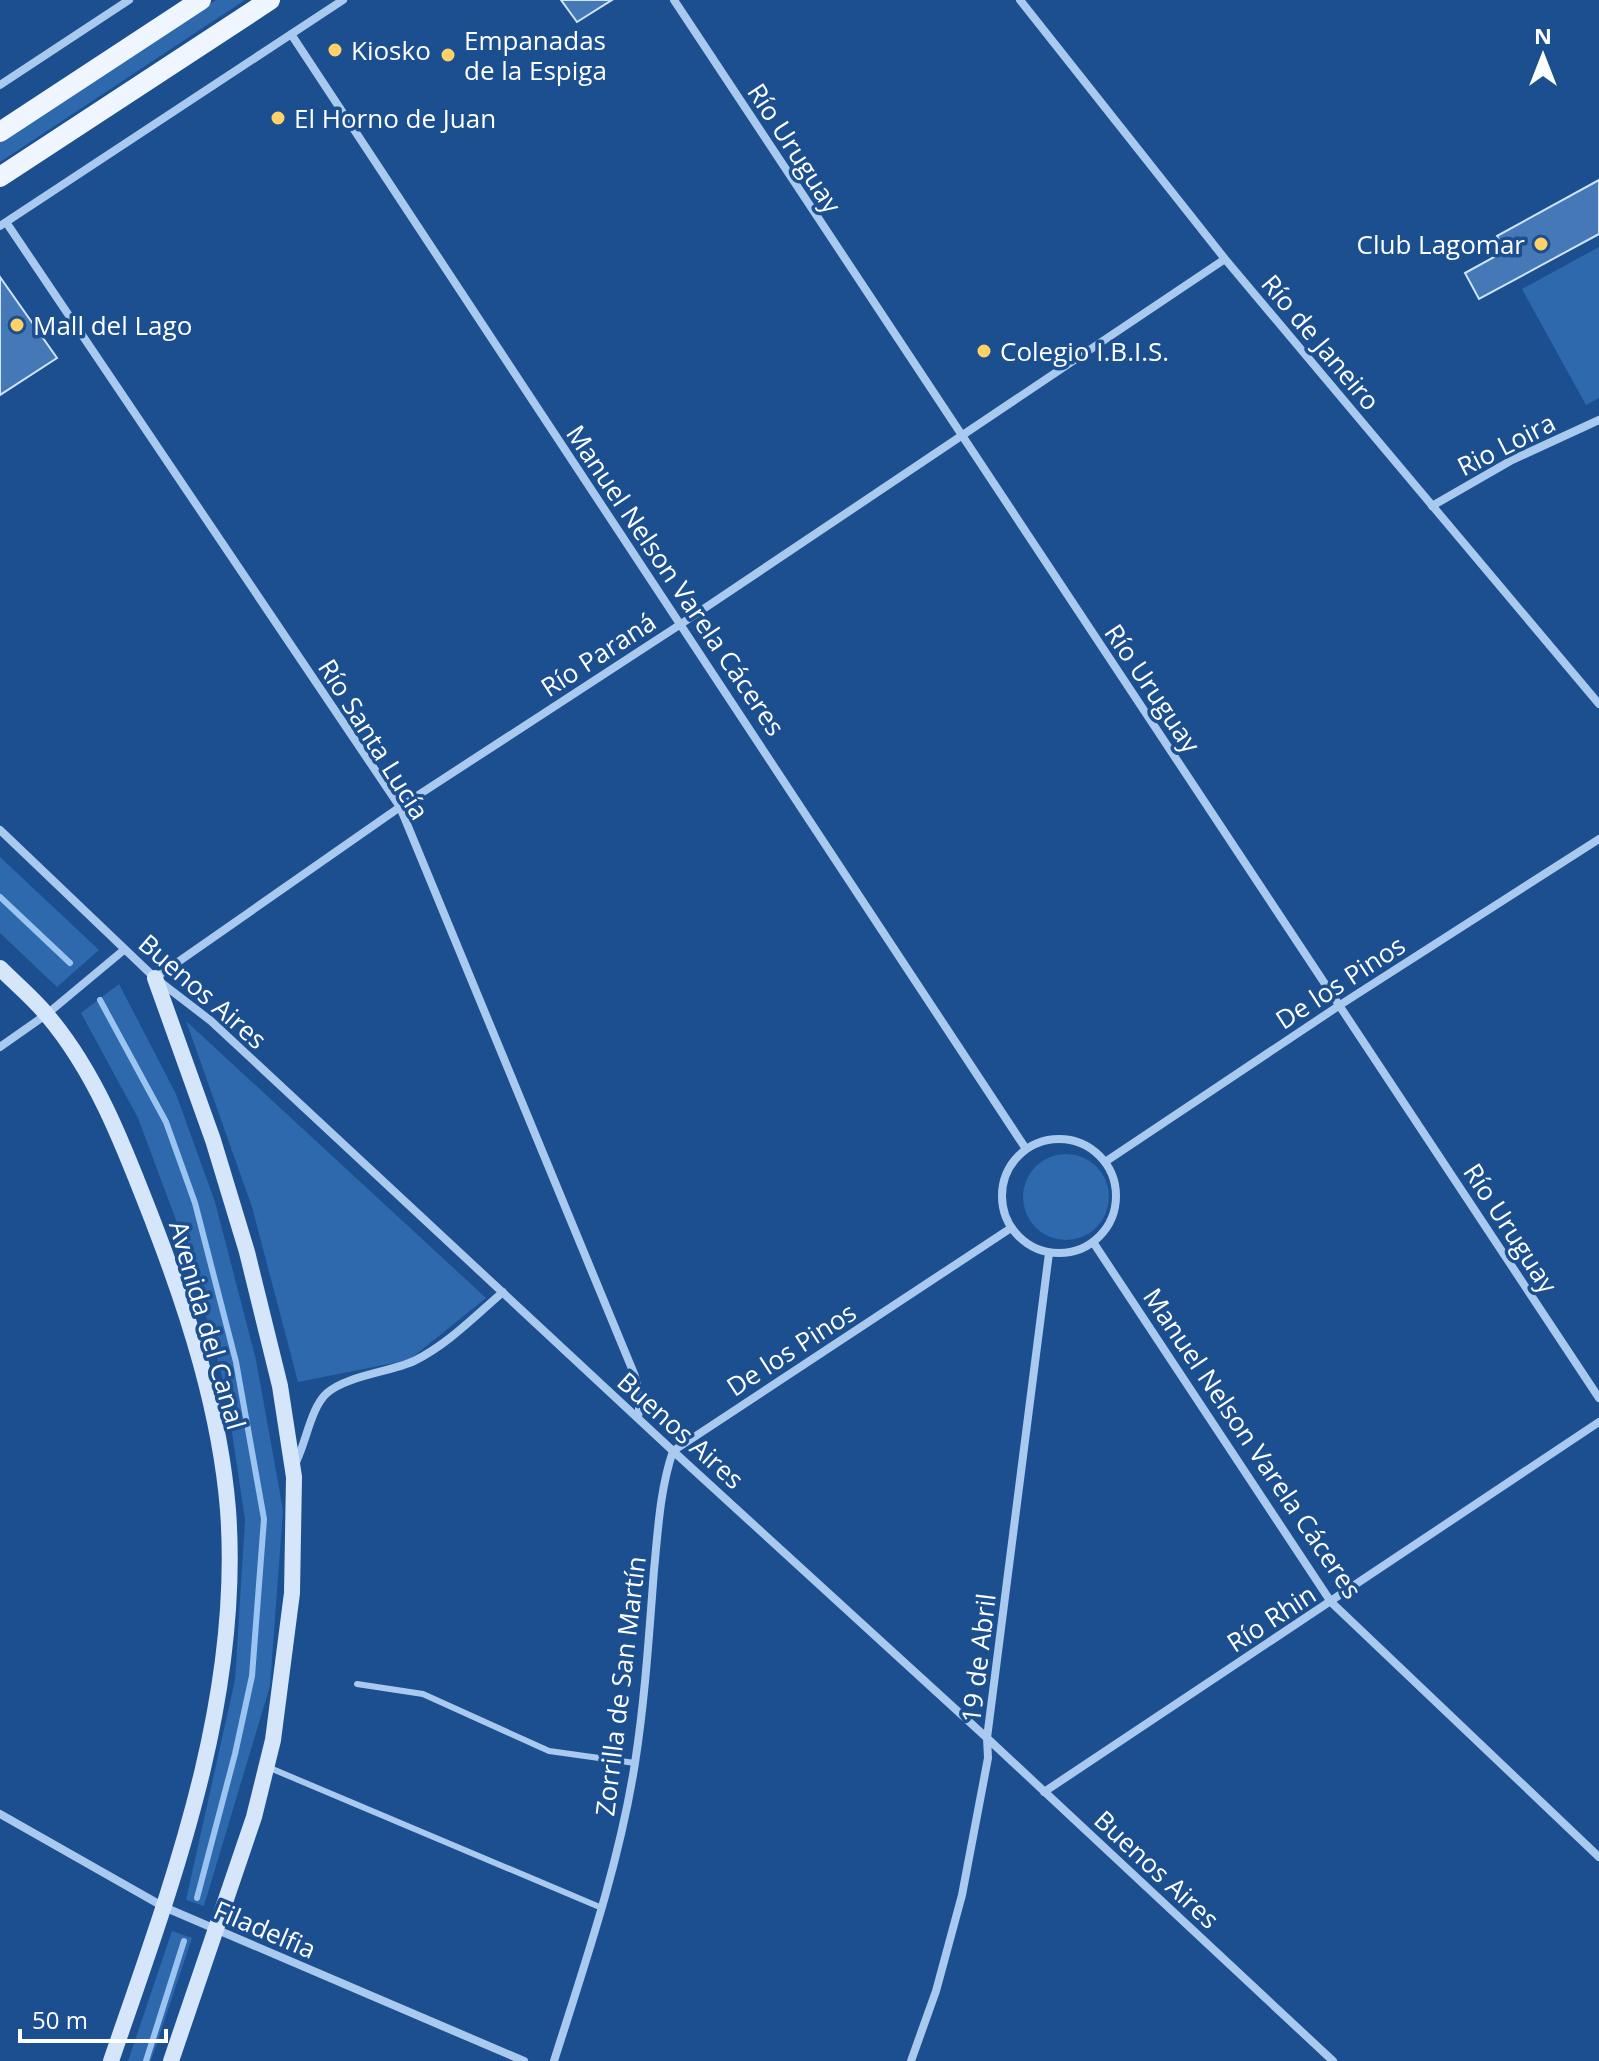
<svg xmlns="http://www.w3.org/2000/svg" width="1599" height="2061" font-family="'Open Sans',sans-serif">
	<rect width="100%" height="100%" fill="#1b4f8f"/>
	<path fill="#2e69ad" d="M216 0H245L0 162V142Z
		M1599 247V398L1586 405 1522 289Z
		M0 857 99 950 57 987 0 933Z
		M119 984 176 1094 215 1202 256 1360 283 1510 270 1686 204 1906 186 1900 235 1680 245 1520 226 1392 192 1263 138 1118 81 1013Z
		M186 1021 486 1298 409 1360 298 1382 252 1207Z
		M1023 1197a43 43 0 1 1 86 0a43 43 0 1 1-86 0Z
		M172 1931 192 1938 151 2061H128Z"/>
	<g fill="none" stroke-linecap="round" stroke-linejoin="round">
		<path stroke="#9cc4f0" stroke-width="6" d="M0 897 70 963
			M100 1000 166 1122 195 1203 236 1362 264 1519 252 1676 235 1754 197 1898
			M146 2061 184 1941"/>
	</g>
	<path fill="#4478b7" stroke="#cfe3fa" stroke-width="2" d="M561 0H612L577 22Z
		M1599 180V234L1479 299 1465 273 1505 251 1497 236Z
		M0 277 57 358 0 395Z"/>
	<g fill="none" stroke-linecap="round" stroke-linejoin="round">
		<path stroke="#a9c9ee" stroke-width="6" d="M357 1684 423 1694 549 1751 635 1763
			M270 1768 602 1908"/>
		<path stroke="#a9c9ee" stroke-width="8" d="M674 0 1599 1398
			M1020 0 1225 259 1599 704
			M291 34 1026 1149
			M0 85 129 0
			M6 222 400 807 635 1376 640 1400 638 1418
			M0 226 343 0
			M1432 506 1512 460 1599 420
			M0 830 155 978 211 1021 673 1451 987 1738 1333 2061
			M155 978 400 807 681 624 1225 259
			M0 1047 47 1014 125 949
			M1002 1196a57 57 0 1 1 114 0a57 57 0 1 1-114 0Z
			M1105 1162 1340 1005 1599 839
			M1093 1242 1331 1602 1599 1857
			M294 1466C306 1445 310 1408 327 1393 346 1376 390 1372 414 1361 447 1345 475 1316 503 1292
			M1044 1792 1599 1422
			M0 1814 164 1907 524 2061
			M554 2061C585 1963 619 1865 635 1763 645 1699 649 1635 654 1570 658 1530 660 1489 673 1451L1011 1228
			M911 2061 936 1991 962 1895 988 1758 987 1738 1049 1253"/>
		<path stroke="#d6e6fa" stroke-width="16" d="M0 968C16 984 33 998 47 1015 98 1075 126 1152 154 1224 189 1315 220 1412 228 1510 242 1700 172 1884 111 2061
			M155 978 213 1140 247 1252 280 1386 294 1477 292 1593 273 1740 254 1817 171 2061"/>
		<path stroke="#f0f6ff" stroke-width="20" d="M0 132 201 0
			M0 177 270 0"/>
	</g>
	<g fill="#ffd166" stroke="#1b4f8f" stroke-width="3">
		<circle cx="335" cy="50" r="8"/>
		<circle cx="448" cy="55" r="8"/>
		<circle cx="278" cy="118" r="8"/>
		<circle cx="1541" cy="244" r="8"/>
		<circle cx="17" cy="325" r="8"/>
		<circle cx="984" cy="351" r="8"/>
	</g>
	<g text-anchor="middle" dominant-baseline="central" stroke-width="7" stroke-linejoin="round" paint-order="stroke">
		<g font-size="26" fill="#fff" stroke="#1b4f8f" text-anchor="start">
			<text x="464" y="40">Empanadas<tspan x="464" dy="30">de la Espiga</tspan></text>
			<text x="351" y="50">Kiosko</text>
			<text x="294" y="118">El Horno de Juan</text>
			<text x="1525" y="244" text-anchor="end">Club Lagomar</text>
			<text x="33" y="325">Mall del Lago</text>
			<text x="1000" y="351">Colegio I.B.I.S.</text>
		</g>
		<g font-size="26" fill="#fff" stroke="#1b4f8f">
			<text transform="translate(795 148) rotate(57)">Río Uruguay</text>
			<text transform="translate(1321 342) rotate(50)">Río de Janeiro</text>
			<text transform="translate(1506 444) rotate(-27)">Rio Loira</text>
			<text transform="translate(676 580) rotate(56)">Manuel Nelson Varela Cáceres</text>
			<text transform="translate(598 654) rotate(-33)">Río Paraná</text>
			<text transform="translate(1153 688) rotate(56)">Río Uruguay</text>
			<text transform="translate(374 739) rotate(58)">Río Santa Lucía</text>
			<text transform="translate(1340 982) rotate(-33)">De los Pinos</text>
			<text transform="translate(203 991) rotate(41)">Buenos Aires</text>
			<text transform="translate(1511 1228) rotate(57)">Río Uruguay</text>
			<text transform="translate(208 1325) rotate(74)">Avenida del Canal</text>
			<text transform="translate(791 1349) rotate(-33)">De los Pinos</text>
			<text transform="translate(681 1430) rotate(42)">Buenos Aires</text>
			<text transform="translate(1253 1443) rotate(56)">Manuel Nelson Varela Cáceres</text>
			<text transform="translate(1271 1618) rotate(-33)">Río Rhin</text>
			<text transform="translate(978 1658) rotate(-83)">19 de Abril</text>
			<text transform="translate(620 1686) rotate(-83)">Zorrilla de San Martín</text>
			<text transform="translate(1157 1869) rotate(43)">Buenos Aires</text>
			<text transform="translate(265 1929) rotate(23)">Filadelfia</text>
		</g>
	</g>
	<g transform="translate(1543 56)" stroke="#1b4f8f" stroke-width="6" paint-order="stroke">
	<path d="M0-6L14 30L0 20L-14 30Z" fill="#ffffff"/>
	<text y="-12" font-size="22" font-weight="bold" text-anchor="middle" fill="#ffffff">N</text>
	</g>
	<path d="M20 2029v12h146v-12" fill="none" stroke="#ffffff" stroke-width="4"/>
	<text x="32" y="2029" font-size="24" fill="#ffffff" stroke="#1b4f8f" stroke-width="6" paint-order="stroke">50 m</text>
</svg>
